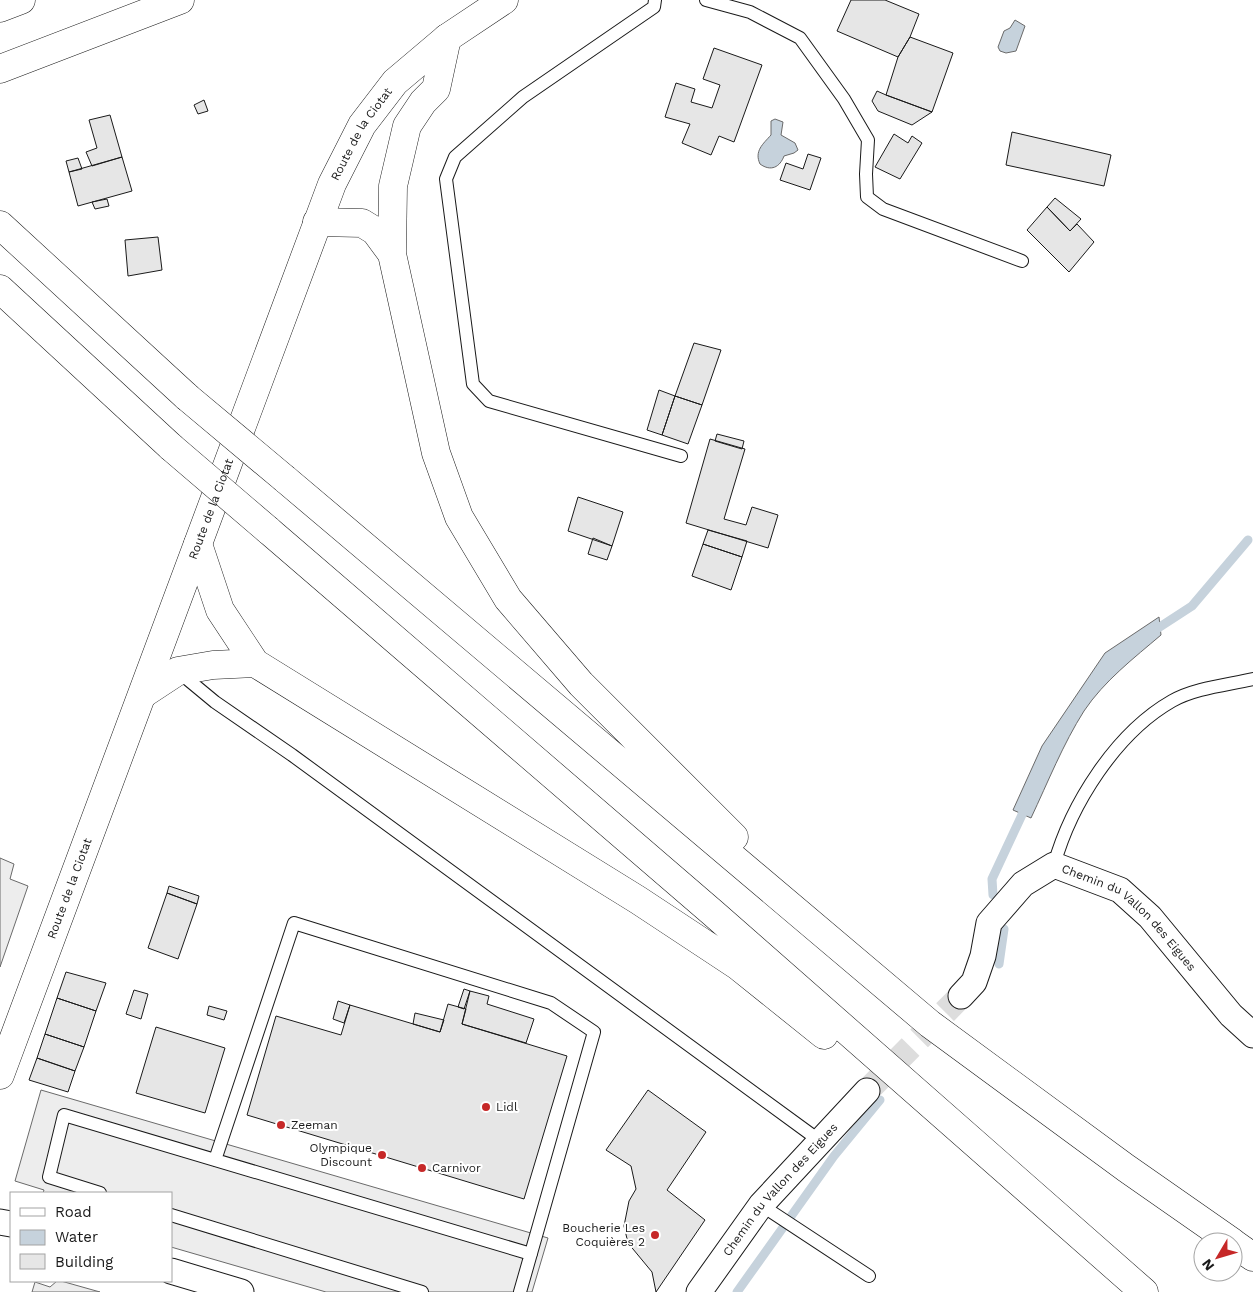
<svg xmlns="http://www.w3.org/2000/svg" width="1253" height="1292" font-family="'Work Sans',sans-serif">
	<rect width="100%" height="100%" fill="#fff"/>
	<path fill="#ededed" stroke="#6a6a6a" d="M0 858 14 864 10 879 28 886 0 967Z
		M41 1090 548 1238 532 1292H326L171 1247V1193H43L44 1190 15 1181Z
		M57 1281H61L100 1292H32L35 1282 50 1287Z"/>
	<path fill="#c6d2dc" stroke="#6a6a6a" d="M1015 20 1025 26 1016 51 1006 53 1000 51 998 47 1004 31 1010 28Z
		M775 119 783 122 781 135 795 143 798 150 794 153 784 156C780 167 771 172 760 164 754 151 763 144 771 135V121Z
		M1159 617 1161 635C1134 658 1104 681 1084 711 1063 744 1048 782 1031 818L1013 810 1042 746 1105 653Z"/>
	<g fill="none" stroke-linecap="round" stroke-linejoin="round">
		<path stroke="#c6d2dc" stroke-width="9" d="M1152 632 1192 606 1248 540
			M993 895 992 879 1027 804
			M999 964 1004 929
			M737 1292 834 1156 880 1100"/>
	</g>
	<path fill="#e6e6e6" stroke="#1a1a1a" d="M851 0H885L919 14 910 37 898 57 837 31Z
		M910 37 953 53 932 112 886 95 898 57Z
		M714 48 762 65 734 142 719 136 711 155 682 143 690 124 665 117 676 83 695 89 691 102 712 108 720 85 703 79Z
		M877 91 886 95 932 112 912 125 878 111 872 101Z
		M204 100 208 111 198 114 194 105Z
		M110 115 122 157 92 166 86 152 97 148 89 120Z
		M1012 132 1111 155 1104 186 1006 165Z
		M894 134 908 143 912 136 922 143 900 179 875 167Z
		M808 154 821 158 810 190 780 180 786 163 803 169Z
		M122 157 132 191 78 206 69 172Z
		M78 158 82 169 69 172 66 161Z
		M1055 198 1081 219 1070 231 1047 207Z
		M107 199 109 206 95 209 92 202Z
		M1047 207 1070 231 1077 224 1094 242 1069 272 1027 230Z
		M158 237 162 270 128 276 125 240Z
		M694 343 721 350 702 405 675 396Z
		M659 390 675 396 662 435 647 430Z
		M675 396 702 405 688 444 662 435Z
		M717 434 744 441 742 449 715 441Z
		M710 439 745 449 724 519 746 525 752 507 778 515 768 548 686 523Z
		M578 497 623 512 612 546 568 531Z
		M708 530 747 541 742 557 703 544Z
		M593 538 612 546 607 560 588 554Z
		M703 544 742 557 731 590 692 576Z
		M169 886 199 896 197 904 167 893Z
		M167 893 197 904 178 959 148 948Z
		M66 972 106 983 96 1011 57 998Z
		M464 989 470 991 464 1009 458 1007Z
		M134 990 148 994 141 1019 126 1014Z
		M470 991 489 996 487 1004 534 1019 526 1043 462 1024Z
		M57 998 96 1011 84 1047 45 1034Z
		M338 1001 350 1005 344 1023 333 1019Z
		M448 1004 466 1009 462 1024 567 1056 524 1199 247 1115 276 1016 341 1035 350 1005 440 1032Z
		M209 1006 227 1011 224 1020 207 1015Z
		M415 1013 444 1020 440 1032 413 1024Z
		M156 1027 225 1048 205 1113 136 1093Z
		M45 1034 84 1047 75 1071 37 1058Z
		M37 1058 75 1071 68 1092 29 1080Z
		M648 1090 706 1132 667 1190 705 1220 656 1292 652 1272 628 1243 624 1226 629 1201 636 1189 631 1166 606 1150Z"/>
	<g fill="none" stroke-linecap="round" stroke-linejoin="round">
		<path stroke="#ddd" stroke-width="25" stroke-dasharray="25 12" stroke-linecap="butt" d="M867 1091 961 996"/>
		<defs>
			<path id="service" d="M655 0 654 7 523 97 455 157 446 179 473 384 489 401 681 456
				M706 0 750 12 800 38 844 99 868 140 866 174 867 197 883 209 1022 261
				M180 673 215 702 292 755 820 1141
				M1054 865C1071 804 1116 733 1172 701 1195 688 1227 685 1253 679
				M215 1160 294 923 551 1003 594 1032 520 1292
				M100 1193 49 1177 64 1115 531 1254
				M761 1205 869 1276
				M171 1215 422 1292"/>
			<g id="minor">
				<path id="s1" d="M961 996 974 982 983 956 989 923 1023 884 1054 865 1120 890 1150 917 1231 1015 1253 1035"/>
				<path d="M0 1222 11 1224"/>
				<path d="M171 1271 241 1292"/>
				<path id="s2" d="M699 1292 761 1205 867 1091"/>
			</g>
			<g id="secondary">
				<path id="s3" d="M0 1075 332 184 362 125 395 82 447 38 504 0"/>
			</g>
			<path id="motorway" d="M0 8 21 0
				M447 38 436 89 423 102 407 126 393 186 392 254 436 453 459 517 508 599 581 684 734 837
				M0 69 180 0
				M317 222 362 223 375 231 392 254
				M0 225 187 397
				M0 289 171 447
				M285 479 930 1024 1126 1168 1232 1242
				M268 530 713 913 1144 1292
				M198 544 220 610 255 663 638 900 738 966 824 1035
				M143 694 178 671 213 665 255 663
				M1233 1243 1253 1257"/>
		</defs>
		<use href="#service" stroke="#1a1a1a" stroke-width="14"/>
		<use href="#minor" stroke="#1a1a1a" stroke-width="27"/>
		<use href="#secondary" stroke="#1a1a1a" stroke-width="29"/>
		<use href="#motorway" stroke="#1a1a1a" stroke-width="29"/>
		<use href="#service" stroke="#fff" stroke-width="12"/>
		<use href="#minor" stroke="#fff" stroke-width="25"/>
		<use href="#secondary" stroke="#fff" stroke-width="28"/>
		<use href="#motorway" stroke="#fff" stroke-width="28"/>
		<defs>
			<path id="motorway-bridge" d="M187 397 285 479
				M171 447 268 530"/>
		</defs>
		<use href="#motorway-bridge" stroke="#1a1a1a" stroke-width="29" stroke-linecap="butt"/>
		<use href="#motorway-bridge" stroke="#fff" stroke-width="28"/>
	</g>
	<g fill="#c62828" stroke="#fff" stroke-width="2">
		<circle cx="486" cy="1107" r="5"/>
		<circle cx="281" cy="1125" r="5"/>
		<circle cx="382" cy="1155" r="5"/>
		<circle cx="422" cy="1168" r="5"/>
		<circle cx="655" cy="1235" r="5"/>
	</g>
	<g text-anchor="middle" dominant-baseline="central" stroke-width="4" stroke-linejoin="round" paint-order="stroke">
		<g font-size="12" fill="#1a1a1a" stroke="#fff">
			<text stroke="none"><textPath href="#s3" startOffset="1009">Route de la Ciotat</textPath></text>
			<text stroke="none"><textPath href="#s3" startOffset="604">Route de la Ciotat</textPath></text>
			<text stroke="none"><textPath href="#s3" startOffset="199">Route de la Ciotat</textPath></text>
			<text stroke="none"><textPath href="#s1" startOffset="262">Chemin du Vallon des Eigues</textPath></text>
			<text stroke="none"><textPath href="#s2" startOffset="131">Chemin du Vallon des Eigues</textPath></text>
		</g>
		<g font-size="12" fill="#1a1a1a" stroke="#fff" text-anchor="start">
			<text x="496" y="1107">Lidl</text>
			<text x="291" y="1125">Zeeman</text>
			<text x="372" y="1148" text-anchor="end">Olympique<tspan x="372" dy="14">Discount</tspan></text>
			<text x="432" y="1168">Carnivor</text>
			<text x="645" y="1228" text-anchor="end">Boucherie Les<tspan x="645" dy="14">Coquières 2</tspan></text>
		</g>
	</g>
	<rect x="10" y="1192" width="162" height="90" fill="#ffffff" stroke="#a3a3a3"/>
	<rect x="20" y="1208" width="25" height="8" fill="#ffffff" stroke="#a3a3a3"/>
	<text x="55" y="1217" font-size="15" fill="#1a1a1a">Road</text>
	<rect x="20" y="1230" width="25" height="15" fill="#c6d2dc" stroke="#a3a3a3"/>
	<text x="55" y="1242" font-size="15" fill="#1a1a1a">Water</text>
	<rect x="20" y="1254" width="25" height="15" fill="#e6e6e6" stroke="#a3a3a3"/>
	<text x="55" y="1267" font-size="15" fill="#1a1a1a">Building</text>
	<g transform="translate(1218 1257) rotate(232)"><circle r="24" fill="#ffffff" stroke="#a3a3a3"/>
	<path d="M0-4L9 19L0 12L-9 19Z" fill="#c62828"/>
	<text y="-8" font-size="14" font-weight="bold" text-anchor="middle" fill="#1a1a1a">N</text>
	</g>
</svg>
